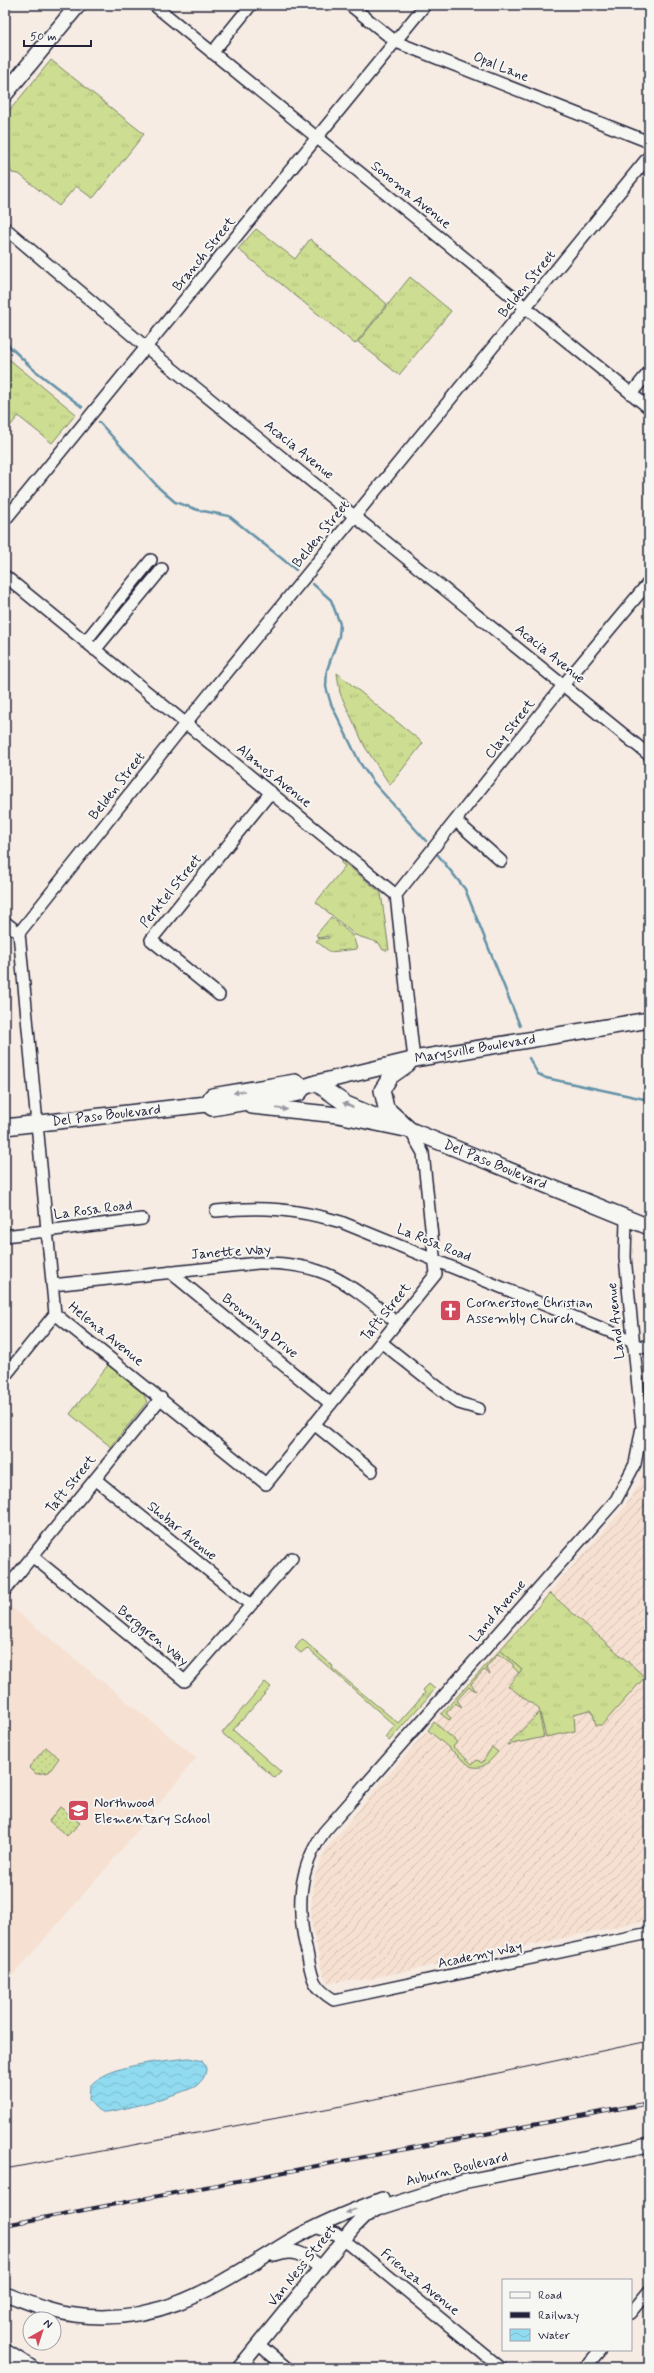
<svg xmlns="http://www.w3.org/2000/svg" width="654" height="2373" font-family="Mynerve,sans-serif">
	<defs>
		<pattern id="industrial-furrows" width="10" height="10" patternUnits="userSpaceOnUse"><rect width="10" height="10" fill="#f6e0d1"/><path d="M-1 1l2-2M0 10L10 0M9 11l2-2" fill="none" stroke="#d3c0b4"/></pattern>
		<pattern id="grass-tufts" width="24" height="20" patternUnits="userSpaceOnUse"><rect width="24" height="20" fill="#cdde92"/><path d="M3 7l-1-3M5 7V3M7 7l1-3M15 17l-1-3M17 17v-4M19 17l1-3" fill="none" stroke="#b0be7f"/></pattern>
		<pattern id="park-dots" width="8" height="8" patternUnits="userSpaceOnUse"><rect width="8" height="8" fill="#cdde92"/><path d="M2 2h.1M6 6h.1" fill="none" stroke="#b0be7f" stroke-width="1.8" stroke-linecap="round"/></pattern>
		<pattern id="water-waves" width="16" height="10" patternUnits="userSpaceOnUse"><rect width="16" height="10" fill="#90dbf0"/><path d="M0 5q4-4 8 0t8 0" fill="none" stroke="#7cbccf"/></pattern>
	</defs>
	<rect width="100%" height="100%" fill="#f6ece3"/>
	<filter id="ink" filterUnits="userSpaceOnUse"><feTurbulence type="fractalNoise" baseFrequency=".025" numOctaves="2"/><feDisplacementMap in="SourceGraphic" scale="8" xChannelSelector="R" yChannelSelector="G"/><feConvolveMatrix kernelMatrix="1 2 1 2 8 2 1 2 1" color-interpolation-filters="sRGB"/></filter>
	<g filter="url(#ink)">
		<path fill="#f6e0d1" d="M5 1602 196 1758 109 1865 5 1984Z"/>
		<path fill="url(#industrial-furrows)" d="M649 1456V1920L369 1979 328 1983 323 1975 312 1926 311 1907 315 1875 326 1849 382 1782 623 1509 639 1485Z"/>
		<path fill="url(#grass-tufts)" stroke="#788066" d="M51 60 144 134 94 197 92 198 76 186 59 206 19 174 12 173 5 158V116Z
			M256 229 295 259 310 239 387 304 355 344 238 249Z
			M410 277 451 311 399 375 358 342Z
			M5 356 76 414 52 443 18 416 5 433Z
			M337 673 423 743 390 785 365 747 340 693Z
			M342 861 381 893 389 950H383L379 943 355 935 316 902 345 866 341 863Z
			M331 917 353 936 357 949 330 952 316 941 319 939 329 938 328 936 319 938 316 935Z
			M108 1365 141 1389 147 1402 111 1447 70 1414Z
			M550 1593 645 1677 602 1725H596L592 1711 590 1710 574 1714 575 1731 546 1737 539 1709 508 1686 522 1669 500 1650Z
			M302 1639 333 1666 332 1668 398 1723 425 1693 423 1690 429 1684 435 1689 389 1741 385 1737 395 1726 307 1648 301 1653 295 1648Z
			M539 1713 544 1737 507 1745Z"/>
		<path fill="url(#park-dots)" stroke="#788066" d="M46 1747 59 1758 49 1772 36 1774 29 1767Z
			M60 1807 80 1823 67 1836 49 1821Z"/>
		<path fill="#cdde92" stroke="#788066" d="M500 1650 522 1669 519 1673 513 1667V1664L498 1654 486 1668 490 1674 484 1670 471 1684 476 1691 469 1687 457 1700 462 1707 455 1703 446 1713 451 1718 449 1720 441 1714Z
			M265 1682 271 1687 233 1730 281 1772 275 1778 222 1733Z
			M434 1722 457 1742 453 1747 472 1764 477 1760 482 1763 492 1747 498 1752C490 1761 483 1771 470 1766L428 1730Z"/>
		<path fill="url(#water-waves)" stroke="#6491a8" d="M189 2058 202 2061 206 2068C206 2076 202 2081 196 2086 187 2092 112 2114 102 2112 96 2110 92 2104 89 2099L90 2086C107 2065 162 2061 189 2058Z"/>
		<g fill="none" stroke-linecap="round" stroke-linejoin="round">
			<path stroke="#6491a8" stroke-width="2.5" d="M5 172V195
				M5 342 33 369 82 407
				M99 422 159 488 175 502 198 510 229 516 296 570
				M313 584 331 600 340 624 339 636 327 670 326 687 331 704 360 763 374 783 426 841
				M438 855 465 889 520 1026
				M529 1058 538 1074 546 1078 649 1100"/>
			<defs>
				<path id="minor" d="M154 5 649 408
					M350 5 396 42 649 142
					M212 53 251 5
					M5 228 147 348 649 755
					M631 394 649 372
					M5 520 425 5
					M5 576 396 895 414 1060
					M85 642 151 560
					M95 650 162 569
					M456 821 501 861
					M396 895 564 684 649 582
					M5 922 19 933 55 1314 266 1484 436 1274 423 1153 410 1130
					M19 933 180 730 649 156
					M219 995 151 940 271 792
					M216 1211C263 1206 296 1209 341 1222L633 1341
					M626 1219 625 1257 642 1427 635 1464 616 1500 324 1832C298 1869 296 1908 307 1952 312 1977 311 1986 334 2000L649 1933
					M5 1236 142 1219
					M170 1272 331 1404
					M52 1285 258 1263C325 1262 347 1282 396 1322
					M381 1342 448 1395 459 1403 479 1409
					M633 1345 649 1348
					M5 1376 55 1314
					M314 1424 372 1471
					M95 1479 251 1605
					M32 1556 185 1681 292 1558
					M5 1590 161 1398
					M315 2227 336 2234 353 2247 501 2368
					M631 2313 649 2291
					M258 2344 287 2368
					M585 2368 600 2350"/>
				<path id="tertiary" d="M275 2255C295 2247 305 2255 321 2268
					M5 2294C28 2302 50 2312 75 2315 163 2327 220 2283 291 2240 320 2223 350 2211 382 2199
					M239 2368 354 2227 365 2216 377 2209 462 2182 649 2145"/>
				<g id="secondary">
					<path d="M5 94 78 5"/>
					<path d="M408 1064 391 1076 382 1090 386 1108 410 1130"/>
					<path d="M316 1083 346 1104 379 1118"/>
					<path id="s1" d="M207 1104 212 1108 299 1093 304 1087 316 1083 420 1058 649 1020"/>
					<path d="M207 1104 212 1096 295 1082 304 1087"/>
					<path id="s2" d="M252 1106 338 1115 410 1130 649 1227"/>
					<path id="s3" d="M5 1127 207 1104"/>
					<path d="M5 2352 31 2368"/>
				</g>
			</defs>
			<use href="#minor" stroke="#22223b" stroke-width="14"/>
			<use href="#tertiary" stroke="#22223b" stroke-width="16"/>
			<use href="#secondary" stroke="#22223b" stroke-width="18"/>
			<use href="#minor" stroke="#f6f6f2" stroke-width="11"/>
			<use href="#tertiary" stroke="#f6f6f2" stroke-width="13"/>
			<use href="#secondary" stroke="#f6f6f2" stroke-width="15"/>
			<path stroke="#22223b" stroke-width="1" d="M5 2169 352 2104 649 2041"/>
			<defs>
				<path id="rail" d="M5 2225 649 2103"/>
			</defs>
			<use href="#rail" stroke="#22223b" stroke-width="4"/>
			<use href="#rail" stroke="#f6f6f2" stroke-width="2.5" stroke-dasharray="8" stroke-linecap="butt"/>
		</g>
		<defs><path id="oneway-solid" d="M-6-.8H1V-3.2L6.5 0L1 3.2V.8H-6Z"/></defs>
		<g fill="#9797a0">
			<use href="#oneway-solid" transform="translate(239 1092) rotate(170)"/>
			<use href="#oneway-solid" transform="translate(348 1105) rotate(-155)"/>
			<use href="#oneway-solid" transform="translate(282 1109) rotate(6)"/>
			<use href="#oneway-solid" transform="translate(351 2211) rotate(159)"/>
		</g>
	</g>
	<defs>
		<symbol id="church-square" viewBox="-11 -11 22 22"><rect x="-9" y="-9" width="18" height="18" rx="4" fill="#d1495b" stroke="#f6f6f2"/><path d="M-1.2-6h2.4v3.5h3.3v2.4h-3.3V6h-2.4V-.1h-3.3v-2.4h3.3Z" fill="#fff"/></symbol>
		<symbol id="school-square" viewBox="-11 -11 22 22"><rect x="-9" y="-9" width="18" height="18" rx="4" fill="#d1495b" stroke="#f6f6f2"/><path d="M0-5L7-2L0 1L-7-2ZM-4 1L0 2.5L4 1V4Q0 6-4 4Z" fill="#fff"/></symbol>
	</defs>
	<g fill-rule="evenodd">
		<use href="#church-square" x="438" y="1298" width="25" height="25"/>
		<use href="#school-square" x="66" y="1798" width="25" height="25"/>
	</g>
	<g text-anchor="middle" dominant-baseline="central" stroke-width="4" stroke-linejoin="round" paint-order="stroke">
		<g font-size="14" fill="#22223b" stroke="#f6f6f2">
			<text transform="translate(501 67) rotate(22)">Opal Lane</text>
			<text transform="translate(411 195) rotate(39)">Sonoma Avenue</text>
			<text transform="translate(204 254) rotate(-51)">Branch Street</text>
			<text transform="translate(527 284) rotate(-51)">Belden Street</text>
			<text transform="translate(299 450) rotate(39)">Acacia Avenue</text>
			<text transform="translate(321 534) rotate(-51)">Belden Street</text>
			<text transform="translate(550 654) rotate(39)">Acacia Avenue</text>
			<text transform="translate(510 729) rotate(-52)">Clay Street</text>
			<text transform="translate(274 776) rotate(39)">Alamos Avenue</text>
			<text transform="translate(117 786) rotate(-52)">Belden Street</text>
			<text transform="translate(171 891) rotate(-51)">Perktel Street</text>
			<text stroke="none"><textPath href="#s1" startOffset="278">Marysville Boulevard</textPath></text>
			<text stroke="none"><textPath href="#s3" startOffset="102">Del Paso Boulevard</textPath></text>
			<text stroke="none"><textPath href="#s2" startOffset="252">Del Paso Boulevard</textPath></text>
			<text transform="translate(93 1210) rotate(-7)">La Rosa Road</text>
			<text transform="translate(434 1243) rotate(22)">La Rosa Road</text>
			<text transform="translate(231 1252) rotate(-4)">Janette Way</text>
			<text transform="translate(386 1312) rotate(-51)">Taft Street</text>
			<text transform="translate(616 1321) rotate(-96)">Land Avenue</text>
			<text transform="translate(260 1326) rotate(39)">Browning Drive</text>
			<text transform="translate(106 1334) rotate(39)">Helena Avenue</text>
			<text transform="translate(71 1484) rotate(-51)">Taft Street</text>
			<text transform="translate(182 1531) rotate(39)">Shobar Avenue</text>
			<text transform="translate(498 1611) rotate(-49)">Land Avenue</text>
			<text transform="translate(153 1636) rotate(39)">Berggren Way</text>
			<text transform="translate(480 1955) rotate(-12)">Academy Way</text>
			<text transform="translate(457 2169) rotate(-14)">Auburn Boulevard</text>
			<text transform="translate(302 2266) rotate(-51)">Van Ness Street</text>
			<text transform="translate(420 2282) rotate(39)">Frienza Avenue</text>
		</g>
		<g font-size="14" fill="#22223b" stroke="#f6f6f2" text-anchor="start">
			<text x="466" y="1303">Cornerstone Christian<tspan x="466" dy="16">Assembly Church</tspan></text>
			<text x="94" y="1803">Northwood<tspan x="94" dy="16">Elementary School</tspan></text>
		</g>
	</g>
	<rect width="654" height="2373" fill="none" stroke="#f6f6f2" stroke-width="20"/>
	<rect x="10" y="10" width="634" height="2353" fill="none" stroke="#22223b" stroke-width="1.5" filter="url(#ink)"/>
	<rect x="502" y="2279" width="130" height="72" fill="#f6f6f2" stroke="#a1a1a9"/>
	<rect x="510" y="2292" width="20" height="6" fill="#f6f6f2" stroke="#a1a1a9"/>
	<text x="538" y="2299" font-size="12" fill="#22223b">Road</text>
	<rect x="510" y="2312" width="20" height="6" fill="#22223b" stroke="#a1a1a9"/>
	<text x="538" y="2319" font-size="12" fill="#22223b">Railway</text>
	<rect x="510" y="2329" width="20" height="12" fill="url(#water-waves)" stroke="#a1a1a9"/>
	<text x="538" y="2339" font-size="12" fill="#22223b">Water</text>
	<g transform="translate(42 2331) rotate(39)"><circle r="19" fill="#f6f6f2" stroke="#a1a1a9"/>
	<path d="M0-3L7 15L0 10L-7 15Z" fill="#d1495b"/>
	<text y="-6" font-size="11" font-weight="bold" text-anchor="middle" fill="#22223b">N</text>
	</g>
	<path d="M24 40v6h67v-6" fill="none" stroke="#22223b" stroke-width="2"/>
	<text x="30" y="40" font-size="12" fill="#22223b" stroke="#f6f6f2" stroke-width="3" paint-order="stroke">50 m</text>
</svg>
